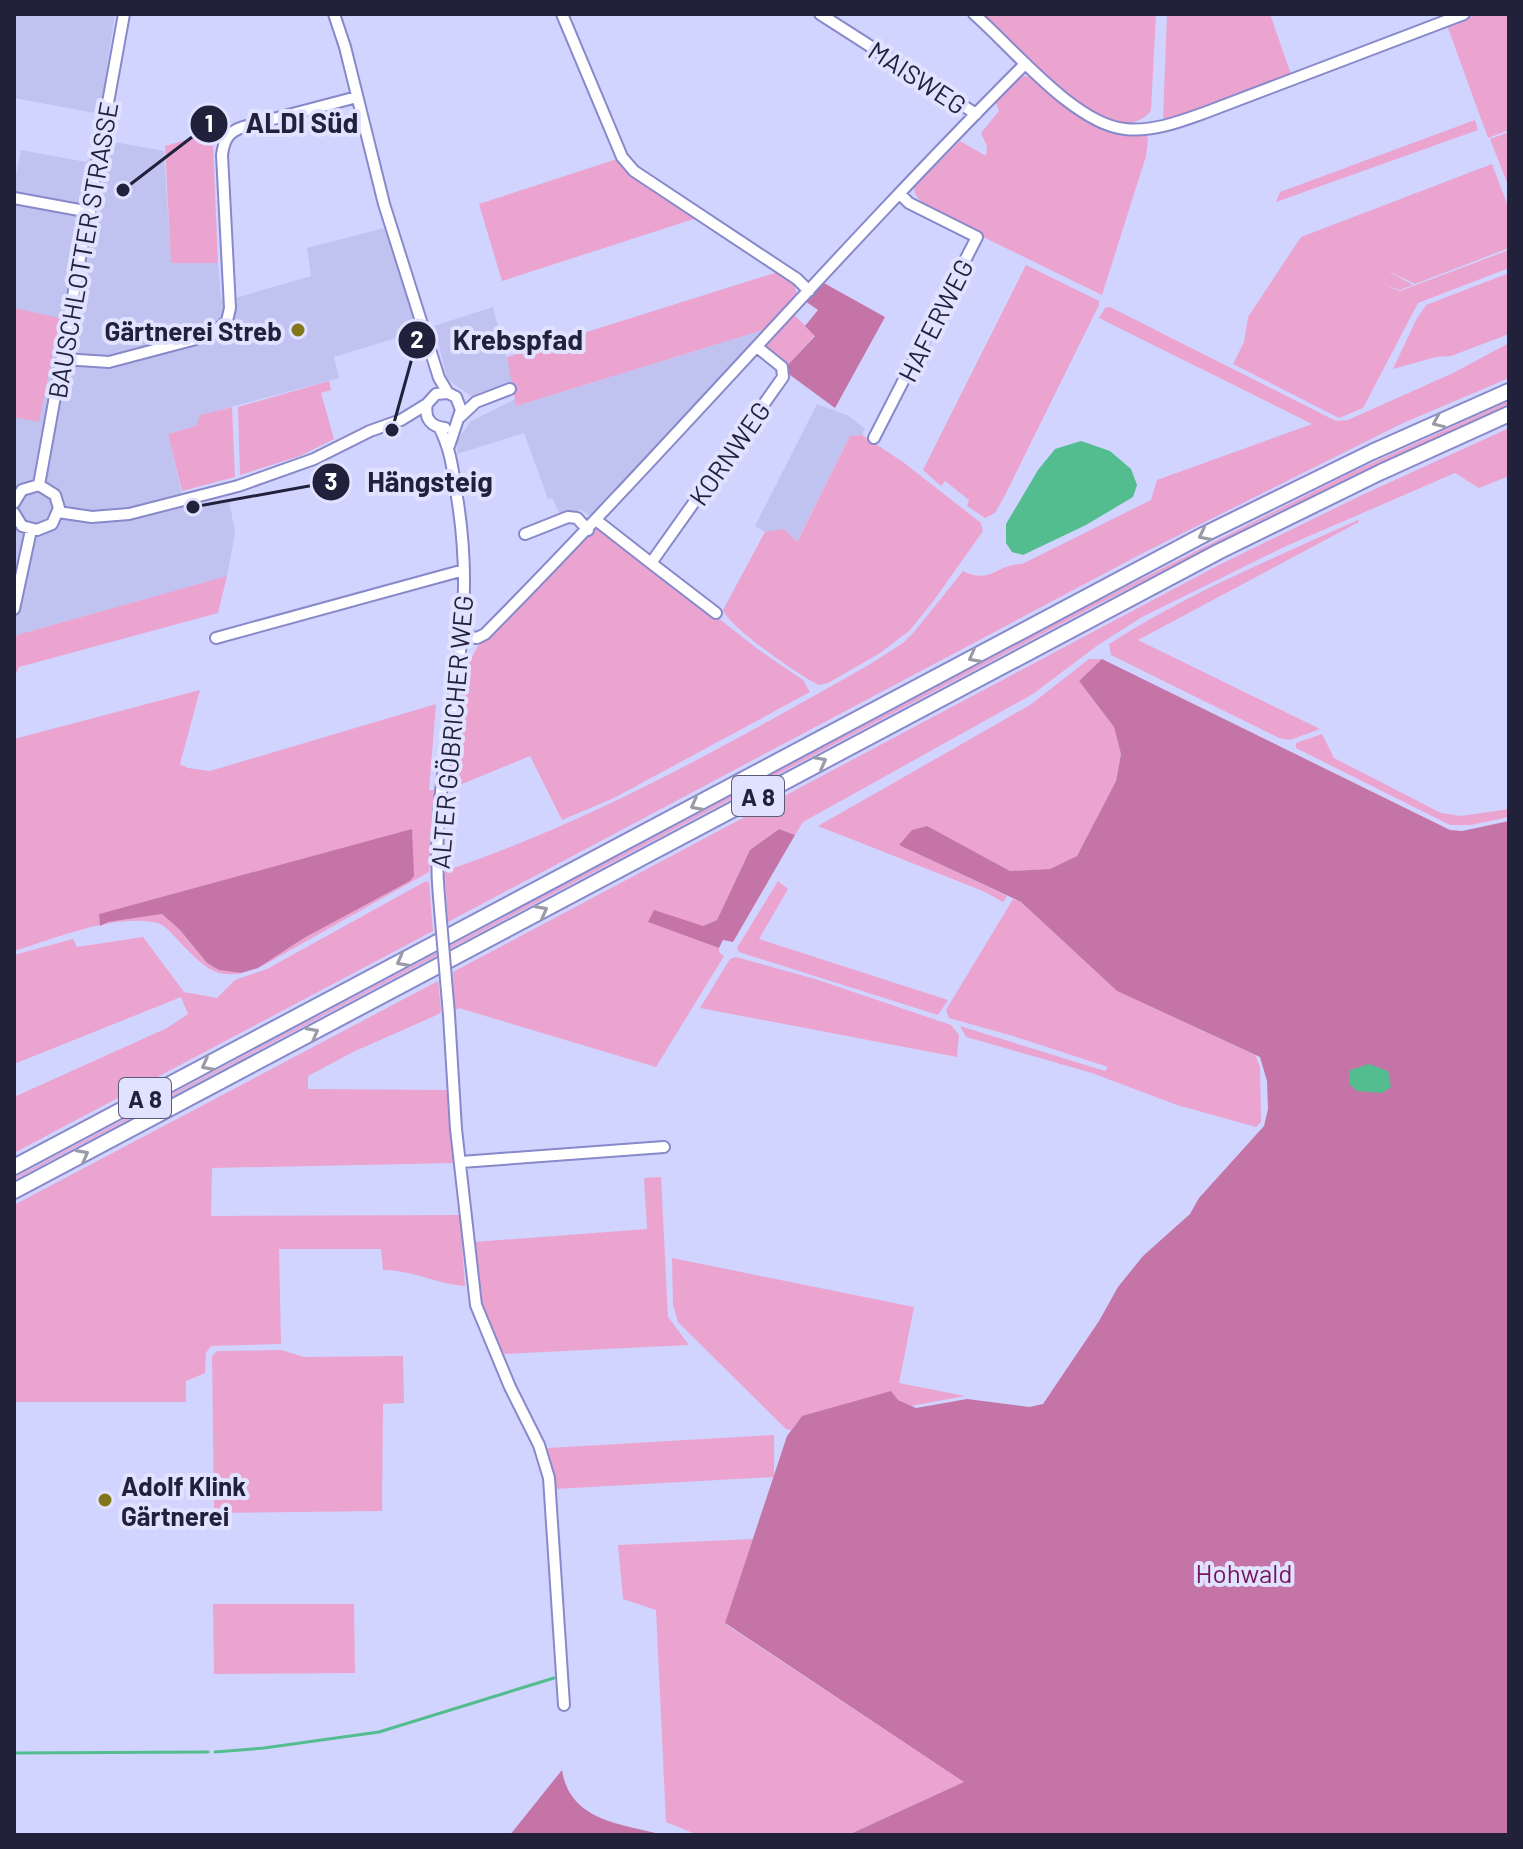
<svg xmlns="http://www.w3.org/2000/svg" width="1523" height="1849" font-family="Barlow,sans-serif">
	<rect width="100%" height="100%" fill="#d1d4fe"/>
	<path fill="#c0c3f0" d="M14 14H115L100 114 14 98Z
		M109 141 164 151 171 263H218L221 299 235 298 311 276 307 248 384 228 419 331 334 357 339 378 201 415 196 426 168 434 186 511 229 499 235 533 227 576 14 636V185L21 150 86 162Z
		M493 307 513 381 471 396 447 379 434 326Z
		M770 328 594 518 581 510 560 515 552 498 548 499 524 433 457 454V441L471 421 515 399 516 406Z
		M817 404 849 416 865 429 862 435 850 436 796 543 784 529 765 532 755 526Z"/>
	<path fill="#eba4d0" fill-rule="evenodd" d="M980 14H1156L1151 110C1141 127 1112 126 1096 116 1052 90 1016 49 980 14Z
		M1167 14H1270L1292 77 1201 111 1163 119Z
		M1478 14H1509V130L1488 138 1448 28 1450 24Z
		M1021 76C1048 76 1068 109 1089 123 1105 132 1128 131 1146 132L1148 140 1146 156 1102 295 938 215C930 203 916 204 914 188L919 182 960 141 986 156 987 146 981 133 999 111 995 100Z
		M1475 120 1478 130 1276 202 1280 192Z
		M217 131 213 143 218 263H171L165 146Z
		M1509 132V188L1490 139Z
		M617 159 627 171 700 217 502 281 479 204Z
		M1492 164 1509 209V248L1415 284 1384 269 1413 285 1400 290 1382 284 1400 291 1509 250V268L1418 303 1363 408 1339 418 1233 364 1244 342 1248 317 1301 237Z
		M1026 265 1099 301V305L1004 497 995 513 985 518 967 506 969 500 945 481 941 486 923 470Z
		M781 271 794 282 797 296 770 328 516 406 507 357Z
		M1509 273V334L1451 356 1436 357 1393 369 1416 320 1426 305Z
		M1110 307 1336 421 1348 420 1453 373 1509 343V378L1401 424 1145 552 448 922 445 878 442 877 445 871C593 821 731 743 867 666L903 643 914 632 963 571C991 585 996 564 1022 564L1151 500 1157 480 1312 424 1099 318 1105 308Z
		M14 308 60 318 39 422 14 417Z
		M793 314 815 335 786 367 766 351 765 343Z
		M329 381 331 390 321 393 334 439 300 456 240 475 238 407Z
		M1509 401V404L1270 516 1095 606 14 1180V1178L1094 603 1352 472Z
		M232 407 235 477 182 491 168 434 196 426 200 415Z
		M1509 428V476L1479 488 1455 473 1284 547 1142 617 1098 645 1033 694 803 822 795 835 779 829 750 850 717 920 703 926 649 922 719 948V952L724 956 656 1067 459 1008 454 1011 453 972 1215 567 1362 495Z
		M862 435 903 462 981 523 983 531 932 603 909 631 880 653 828 683 819 685C800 676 730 628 723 610L765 532 784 529 797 542 850 436Z
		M1358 520 1359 522 1138 640 1320 729 1290 740 1279 738 1111 655 1109 644C1186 594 1274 558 1358 520Z
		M599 525 759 650 803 680 810 692 614 798 562 820 530 756 450 789C451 740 453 689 478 646L595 526Z
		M227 576 218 613 19 667 14 678V642L17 635Z
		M1089 659H1102L1079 681 1114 727 1121 754 1116 781 1077 856 1050 869 1010 871 927 827 900 845 1007 896 1003 902 983 891 818 826 1030 705Z
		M200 690 180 764 188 768 210 771 436 704 429 790H435L429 872 264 965C218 987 204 967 174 936 168 929 163 924 154 922 109 915 57 938 14 951V739ZM412 830 410 881 304 938 258 968 241 973 219 970 207 963 180 930 162 914 108 922 99 914Z
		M1322 734 1334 758 1441 813 1461 816 1509 809V817L1471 825H1450L1296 748V743Z
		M426 881 429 882 433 931 14 1153V1097L167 1028 188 1014 181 997 14 1064V955L73 939 77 947 143 937 184 992 217 998 235 980 267 969Z
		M778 881 788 889 759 939 948 1000 938 1015 739 952 737 948Z
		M1013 899 1021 902 1117 991 1255 1055 1260 1067 1261 1122 1256 1127 1177 1105 1092 1073 966 1037 960 1026 1105 1071 1108 1067 1013 1036 949 1018 946 1010Z
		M736 957 815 979 951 1025 959 1035 957 1057 700 1008 730 959Z
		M438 981 441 1011 439 1014 353 1052 308 1076V1089L447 1090 455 1163 212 1168 211 1216 460 1215 465 1286C437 1284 412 1270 383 1270L381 1249H279L281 1344 211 1346 206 1353 205 1373 186 1381V1402H14V1205Z
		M661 1177 668 1317 689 1345 504 1354 480 1302 475 1242 647 1229 644 1178Z
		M672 1258 914 1307 899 1383 965 1396 911 1406 898 1400 802 1416 791 1430 786 1429 678 1322 673 1305Z
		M281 1350 304 1357 403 1356 404 1403 383 1404 382 1511 217 1513 214 1511 212 1356 217 1351Z
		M774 1435V1477L554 1489 545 1451 548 1448Z
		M753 1539 725 1624 965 1782 848 1835H698L666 1822 656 1610 623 1599 618 1545Z
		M213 1604H354L355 1673 214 1674Z"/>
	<path fill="#c474a7" d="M822 282 885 317 835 408 786 372V367L815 336 805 326 818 310 805 301Z
		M1102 659 1450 830 1462 831 1509 821V1835H848L964 1782 725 1623 787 1436 802 1416 891 1391 898 1400 916 1408 967 1399 1029 1407 1043 1404 1099 1321 1118 1287 1143 1256 1190 1214 1199 1198 1264 1126 1268 1109 1267 1081 1260 1057 1117 991 1021 902 899 845 912 830 927 826 1010 871 1050 869 1077 856 1116 781 1121 754 1114 727 1079 681Z
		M412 829 414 876 410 881 304 938 258 968 241 973 219 970 207 963 180 930 162 914 108 922 100 926 99 914Z
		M779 829 795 835 733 942 723 940 719 948 648 922 654 910 703 926 717 920 750 850Z
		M562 1770C570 1822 623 1824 664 1835H510Z"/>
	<path fill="#54bd8f" d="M1081 441 1110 451 1131 469 1137 485 1133 497 1086 525 1023 555 1012 552 1006 543V524L1038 470 1055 449Z
		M1369 1064 1388 1071 1391 1087 1382 1093 1357 1091 1349 1084 1350 1070Z"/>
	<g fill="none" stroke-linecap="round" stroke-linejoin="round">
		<path stroke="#54bd8f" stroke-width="3" d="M215 1752 264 1748 379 1732 554 1678
			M14 1753 208 1752"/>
		<defs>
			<path id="minor" d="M334 14 345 47 384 204 439 378 448 393
				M562 14 622 157 634 171 797 279 809 291
				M820 14 976 114
				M974 14C1012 47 1074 124 1125 129 1152 132 1179 122 1204 113L1464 14
				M14 198 90 212
				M63 359 109 362 196 339 218 329 227 321 230 308 222 155C224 140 228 132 243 127L357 97
				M427 404C424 418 431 427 445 428
				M460 417 476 402 510 389
				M439 427C451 449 453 472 457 497 465 545 466 594 461 643 452 726 431 812 439 897
				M874 438 977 237 909 203 901 195
				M39 485 124 14
				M14 503 22 490 39 485 55 495 59 508 52 524 37 530 22 526 14 513
				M58 512 92 517 129 514 238 486 314 459 370 431 401 420 427 404 436 394 448 393 456 397 461 410 449 446
				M596 520 651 563 783 377 782 367 757 347
				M525 534 568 517 577 518 588 530
				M651 563 716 613
				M14 609 31 530
				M462 636 477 638 485 634C669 448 840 249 1025 64
				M216 638 464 570
				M449 1015 456 1129 476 1305 510 1387 539 1445 549 1478 564 1705
				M461 1162 664 1147"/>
			<path id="highway" d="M14 1167 1205 534 1372 452 1509 391
				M14 1191 1218 552 1381 472 1509 414"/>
		</defs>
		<use href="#minor" stroke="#8789ca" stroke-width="14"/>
		<use href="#highway" stroke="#8789ca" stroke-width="18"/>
		<use href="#minor" stroke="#fff" stroke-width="10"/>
		<use href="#highway" stroke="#fff" stroke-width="14"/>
		<defs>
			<path id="minor-bridge" d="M439 897 449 1015"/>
		</defs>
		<use href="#minor-bridge" stroke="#8789ca" stroke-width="14" stroke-linecap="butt"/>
		<use href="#minor-bridge" stroke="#fff" stroke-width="10"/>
	</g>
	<defs><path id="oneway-chevron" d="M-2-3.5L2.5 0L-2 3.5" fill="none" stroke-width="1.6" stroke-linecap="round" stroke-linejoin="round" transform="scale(2)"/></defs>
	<g stroke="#9b9ba7">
		<use href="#oneway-chevron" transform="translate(1438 422) rotate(156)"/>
		<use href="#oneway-chevron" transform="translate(1204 535) rotate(153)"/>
		<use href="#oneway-chevron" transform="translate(974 657) rotate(152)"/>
		<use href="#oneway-chevron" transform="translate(821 762) rotate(-28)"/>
		<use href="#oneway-chevron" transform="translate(696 805) rotate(152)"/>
		<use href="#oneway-chevron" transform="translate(542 911) rotate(-28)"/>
		<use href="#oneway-chevron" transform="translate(402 961) rotate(152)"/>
		<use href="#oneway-chevron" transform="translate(313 1033) rotate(-28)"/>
		<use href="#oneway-chevron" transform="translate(207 1065) rotate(152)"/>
		<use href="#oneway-chevron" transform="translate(83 1155) rotate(-28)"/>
	</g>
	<g fill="#817619" stroke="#e0e2ff" stroke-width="3">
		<circle cx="298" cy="330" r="8"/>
		<circle cx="105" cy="1500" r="8"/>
	</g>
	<g text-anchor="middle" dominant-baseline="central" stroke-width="8" stroke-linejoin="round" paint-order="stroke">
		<g fill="#e0e2ff" stroke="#5a5b76" stroke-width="2">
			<rect x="732" y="776" width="52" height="40" rx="6"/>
			<rect x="119" y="1078" width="52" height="40" rx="6"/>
		</g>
		<g font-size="24" font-weight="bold" fill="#21213c">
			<text x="758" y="796">A 8</text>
			<text x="145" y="1098">A 8</text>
		</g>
		<g font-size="26" fill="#21213c" stroke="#e0e2ff">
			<text transform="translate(918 77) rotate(33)">MAISWEG</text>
			<text transform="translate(82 250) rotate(-80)">BAUSCHLOTTER STRASSE</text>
			<text transform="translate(935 320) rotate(-63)">HAFERWEG</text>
			<text transform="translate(729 453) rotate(-55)">KORNWEG</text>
			<text transform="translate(451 732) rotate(-85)">ALTER GÖBRICHER WEG</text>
		</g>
		<g font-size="26" font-weight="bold" fill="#21213c" stroke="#e0e2ff" text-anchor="end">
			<text x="282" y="330">Gärtnerei Streb</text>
			<text x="121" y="1485" text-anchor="start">Adolf Klink<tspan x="121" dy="30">Gärtnerei</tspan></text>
		</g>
		<g font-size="26" fill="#76145b" stroke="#e0e2ff">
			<text x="1244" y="1572">Hohwald</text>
		</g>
	</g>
	<path fill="none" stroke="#21213c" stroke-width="3" d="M123 190L209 124M392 430L417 340M193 507L331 482"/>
	<g fill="#21213c" stroke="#e0e2ff" stroke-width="3">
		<circle cx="123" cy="190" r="8"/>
		<circle cx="392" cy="430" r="8"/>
		<circle cx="193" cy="507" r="8"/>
		<circle cx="209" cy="124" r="20"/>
		<circle cx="417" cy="340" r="20"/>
		<circle cx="331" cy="482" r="20"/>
	</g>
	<g font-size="24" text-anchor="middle" font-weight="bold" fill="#fff">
		<text x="209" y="132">1</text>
		<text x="417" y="348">2</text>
		<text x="331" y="490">3</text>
	</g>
	<g font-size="28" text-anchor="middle" font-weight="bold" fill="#21213c" stroke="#e0e2ff" stroke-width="8" stroke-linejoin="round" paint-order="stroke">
		<text x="302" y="133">ALDI Süd</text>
		<text x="518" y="350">Krebspfad</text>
		<text x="430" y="492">Hängsteig</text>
	</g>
	<rect width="1523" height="1849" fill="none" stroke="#21213c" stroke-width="32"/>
</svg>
